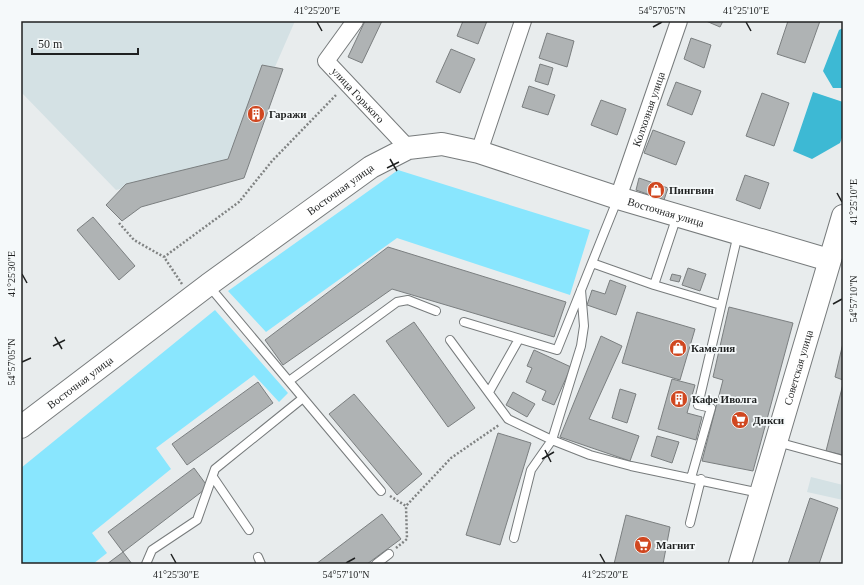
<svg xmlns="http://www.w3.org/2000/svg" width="864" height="585" font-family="Georgia,serif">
	<rect width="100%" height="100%" fill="#e8eced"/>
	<path fill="#d4e1e4" d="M21 21H295L234 161 116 190 21 92Z
		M811 477 843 485V500L807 492Z"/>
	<path fill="#89e6fe" d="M398 170 590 230 570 295 397 238 266 332 228 291Z
		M215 310 288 393 279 402 254 375 156 448 171 469 92 533 107 553 93 564H21V468Z"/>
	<path fill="#3db9d4" d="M843 28V88H833L823 71 839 30Z
		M813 92 843 102V135L840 143 812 159 793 151Z"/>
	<path fill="#afb3b4" stroke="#7b7f80" d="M365 21H382L362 63 348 57Z
		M463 21H487L478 44 457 36Z
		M706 21H723L720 27Z
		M788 21H820L805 63 777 54Z
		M547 33 574 41 567 67 539 58Z
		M691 38 711 45 704 68 684 59Z
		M451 49 475 59 460 93 436 82Z
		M540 64 553 68 548 85 535 81Z
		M262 65 283 69 244 178 141 207 122 221 106 205 126 184 228 159Z
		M676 82 701 91 692 115 667 105Z
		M529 86 555 95 548 115 522 107Z
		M762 93 789 103 774 146 746 136Z
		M601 100 626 109 617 135 591 125Z
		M653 130 685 142 676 165 644 153Z
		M745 175 769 183 760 209 736 200Z
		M639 178 668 188 664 200 636 190Z
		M93 217 135 266 119 280 77 230Z
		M388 247 566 302 554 337 392 289 283 365 265 340Z
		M688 268 706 274 700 291 682 285Z
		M672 274 681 276 679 282 670 280Z
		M610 280 626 286 616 315 587 305 592 290 605 294Z
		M729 307 793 323 753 471 702 461 723 380 713 377Z
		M637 312 695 329 680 380 622 363Z
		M414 322 475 408 448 427 386 341Z
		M601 336 622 346 589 419 639 436 630 461 560 437Z
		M843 343V380L835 377Z
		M534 350 571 367 554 405 542 400 546 391 526 382 532 368 527 366Z
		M672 379 695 385 687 413 702 417 696 440 658 429Z
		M258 382 273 403 187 465 172 444Z
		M843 384V455L826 451Z
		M620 389 636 394 627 423 612 418Z
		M513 392 535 404 527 417 506 405Z
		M354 394 422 474 397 495 329 414Z
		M498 433 531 443 500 545 466 535Z
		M657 436 679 442 672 463 651 456Z
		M194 468 208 487 123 552 108 532Z
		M810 498 838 508 819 564H788Z
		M382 514 401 539 367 564H316Z
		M626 515 670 527 663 564H614Z
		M123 552 132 564H107Z"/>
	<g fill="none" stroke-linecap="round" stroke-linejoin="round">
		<defs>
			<path id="lane" d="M677 216 654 285 721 305
				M592 263 654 285
				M209 286 381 491
				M581 290 584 326 581 346 552 440 590 455 631 466 760 493
				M464 322 557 350 618 198
				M450 340 508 419 552 440 531 470 514 538
				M289 381 397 302 408 300 436 311
				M489 392 519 339
				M777 442 843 460
				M213 477 249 530
				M691 478 711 408 698 405 738 234
				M690 523 701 479
				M258 557 261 564
				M146 564 152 550 197 520 215 469 303 398
				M376 564 389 554"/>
			<g id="street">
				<path id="s1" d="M355 21 326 61 408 148"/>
				<path d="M479 152 523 21"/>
				<path id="s2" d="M618 198 679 21"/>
			</g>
			<g id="secondary">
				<path id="s3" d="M21 427 208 285 371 167 408 148 442 144 479 152 618 198 829 260"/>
				<path id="s4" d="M740 564 843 216"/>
			</g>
		</defs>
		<use href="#lane" stroke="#777b7c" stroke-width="10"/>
		<use href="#street" stroke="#777b7c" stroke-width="18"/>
		<use href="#secondary" stroke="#777b7c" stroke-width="24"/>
		<path stroke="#808383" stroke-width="2.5" stroke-dasharray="2 2" stroke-linecap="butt" d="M119 223 134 240 164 257
			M182 284 164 257 239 202 272 161 337 94
			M390 496 406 506 451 458 499 425
			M396 548 407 539 406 506"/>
		<use href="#lane" stroke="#fff" stroke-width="8"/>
		<use href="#street" stroke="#fff" stroke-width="16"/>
		<use href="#secondary" stroke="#fff" stroke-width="22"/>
	</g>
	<path fill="none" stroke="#1f2121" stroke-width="1.5" d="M317 22 322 31M746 22 751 31M653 27 662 22M390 159 397 171M387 168 399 162M837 193 842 202M22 274 27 283M833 304 842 299M55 337 62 349M53 346 65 340M22 362 31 358M545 450 551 462M542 459 554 452M171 554 176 563M600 554 605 563M346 563 355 558"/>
	<defs>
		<symbol id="building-disc" viewBox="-11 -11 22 22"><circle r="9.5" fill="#d04720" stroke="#f5f9fa"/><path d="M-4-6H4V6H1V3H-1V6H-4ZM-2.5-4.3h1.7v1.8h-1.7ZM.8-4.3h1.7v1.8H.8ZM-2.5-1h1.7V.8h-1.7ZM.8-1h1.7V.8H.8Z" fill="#fff"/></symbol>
		<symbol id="shop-disc" viewBox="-11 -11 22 22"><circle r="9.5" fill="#d04720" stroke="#f5f9fa"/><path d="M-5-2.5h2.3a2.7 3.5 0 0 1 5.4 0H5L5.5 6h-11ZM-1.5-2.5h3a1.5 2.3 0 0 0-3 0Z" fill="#fff"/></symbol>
		<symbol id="supermarket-disc" viewBox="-11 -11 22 22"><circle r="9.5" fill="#d04720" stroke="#f5f9fa"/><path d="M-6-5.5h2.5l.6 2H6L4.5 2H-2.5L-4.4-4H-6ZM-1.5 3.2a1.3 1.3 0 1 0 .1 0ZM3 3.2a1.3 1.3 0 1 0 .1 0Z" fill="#fff"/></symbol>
	</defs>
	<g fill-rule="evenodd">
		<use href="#building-disc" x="246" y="104" width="20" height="20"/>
		<use href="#shop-disc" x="646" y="180" width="20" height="20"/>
		<use href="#shop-disc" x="668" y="338" width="20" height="20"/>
		<use href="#building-disc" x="669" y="389" width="20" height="20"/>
		<use href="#supermarket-disc" x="730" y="410" width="20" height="20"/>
		<use href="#supermarket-disc" x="633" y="535" width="20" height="20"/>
	</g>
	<g text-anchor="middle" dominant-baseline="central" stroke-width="3.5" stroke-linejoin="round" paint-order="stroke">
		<g font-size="11" fill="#1f2121" stroke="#f5f9fa">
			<text stroke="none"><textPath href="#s1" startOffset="96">улица Горького</textPath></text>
			<text stroke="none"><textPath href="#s2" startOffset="94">Колхозная улица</textPath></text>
			<text stroke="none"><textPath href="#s3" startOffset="398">Восточная улица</textPath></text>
			<text stroke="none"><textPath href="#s3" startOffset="746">Восточная улица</textPath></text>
			<text stroke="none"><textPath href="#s4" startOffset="205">Советская улица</textPath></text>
			<text stroke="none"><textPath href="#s3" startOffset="74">Восточная улица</textPath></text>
		</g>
		<g font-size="11" font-weight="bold" fill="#1f2121" stroke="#f5f9fa" text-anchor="start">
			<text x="269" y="114">Гаражи</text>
			<text x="669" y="190">Пингвин</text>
			<text x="691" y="348">Камелия</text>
			<text x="692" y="399">Кафе Иволга</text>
			<text x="753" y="420">Дикси</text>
			<text x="656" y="545">Магнит</text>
		</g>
	</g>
	<rect width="864" height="585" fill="none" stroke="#f5f9fa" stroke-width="44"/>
	<path d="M32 48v6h106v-6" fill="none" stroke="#1f2121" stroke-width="2"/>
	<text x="38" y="48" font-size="12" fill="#1f2121" stroke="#f5f9fa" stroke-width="3" paint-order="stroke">50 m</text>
	<rect x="22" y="22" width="820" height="541" fill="none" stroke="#1f2121" stroke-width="1.5"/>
	<g font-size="10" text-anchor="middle" fill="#1f2121">
		<text x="317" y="14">41°25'20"E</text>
		<text x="662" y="14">54°57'05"N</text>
		<text x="746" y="14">41°25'10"E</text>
		<text transform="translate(853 202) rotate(-90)" y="4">41°25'10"E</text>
		<text transform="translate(11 274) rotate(-90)" y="4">41°25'30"E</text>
		<text transform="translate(853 299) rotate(-90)" y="4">54°57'10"N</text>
		<text transform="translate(11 362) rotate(-90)" y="4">54°57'05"N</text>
		<text x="176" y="578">41°25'30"E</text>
		<text x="346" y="578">54°57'10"N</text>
		<text x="605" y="578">41°25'20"E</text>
	</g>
</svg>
